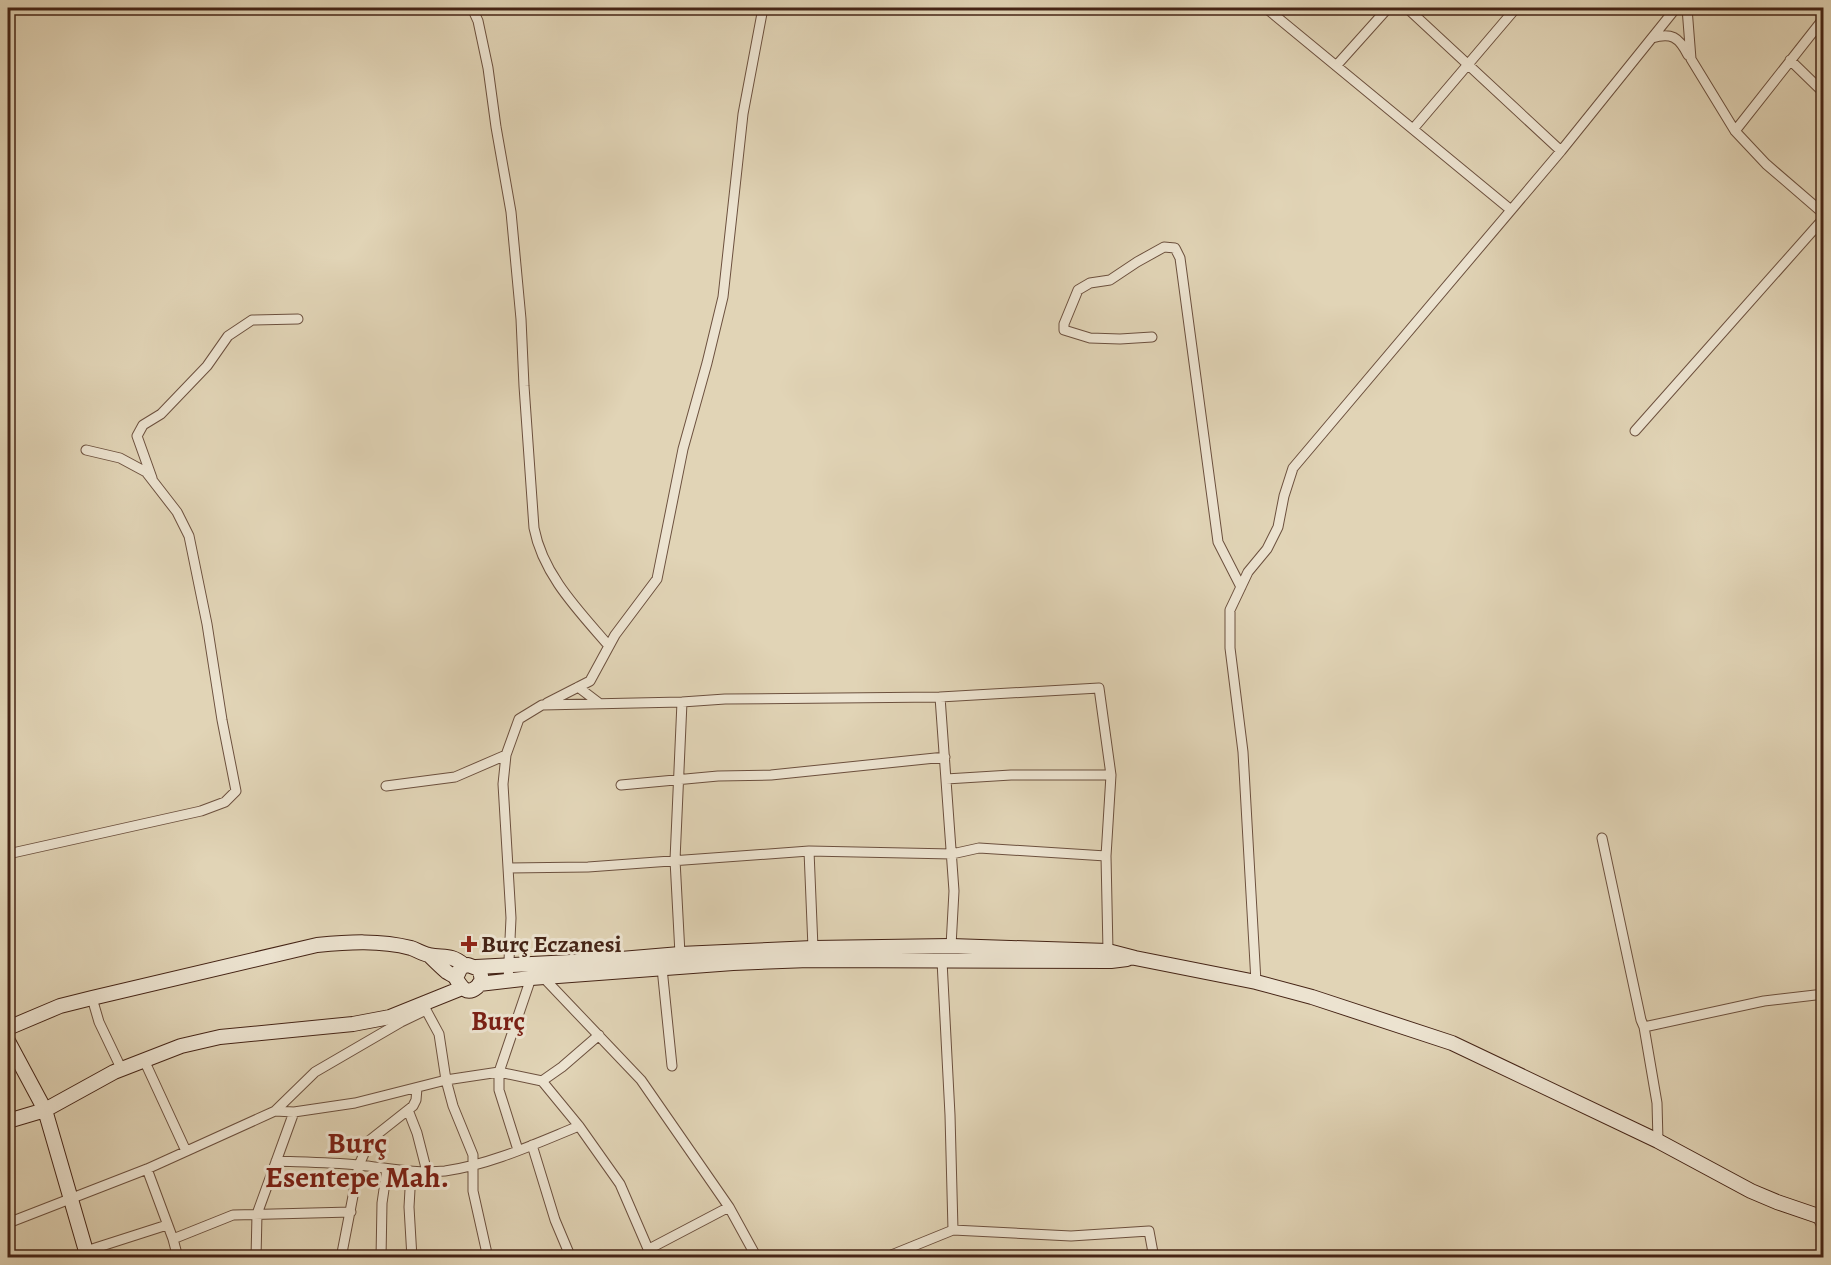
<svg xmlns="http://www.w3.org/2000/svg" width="1831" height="1265" font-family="Alegreya,serif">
	<rect width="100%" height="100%" fill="#e1d4b6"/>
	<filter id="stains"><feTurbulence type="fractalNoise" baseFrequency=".00333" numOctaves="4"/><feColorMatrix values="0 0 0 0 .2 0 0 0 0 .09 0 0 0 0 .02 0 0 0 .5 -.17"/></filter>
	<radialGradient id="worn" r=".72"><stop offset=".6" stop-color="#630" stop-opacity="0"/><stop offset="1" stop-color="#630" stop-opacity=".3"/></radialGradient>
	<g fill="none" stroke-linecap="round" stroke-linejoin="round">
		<defs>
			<path id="street" d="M472 8 478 21 488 68 496 127 511 212 521 319 524 386 534 528C543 575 579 611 609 646
				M1266 8 1511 210
				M1407 8 1561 151
				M1687 8 1691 59 1735 131 1766 164 1824 214
				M1652 38C1671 32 1679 37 1688 55
				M1790 60 1824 93
				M1336 66 1388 8
				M1413 129 1516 8
				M1735 131 1824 18
				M1152 337 1120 339 1090 338 1064 330V324L1078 290 1090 283 1110 280 1137 262 1164 247 1175 248 1180 258 1218 542 1241 587
				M1635 431 1824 218
				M152 478 137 436 143 425 161 414 207 366 228 336 252 320 298 319
				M578 687 599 703
				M940 697 954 891 951 946
				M547 703 590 681 615 635 657 579 683 449 707 363 723 297 743 114 763 8
				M621 785 718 776 771 775 945 757
				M386 786 455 777 506 755
				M1602 838 1641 1020 1644 1027 1657 1103 1658 1141
				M809 851 813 948
				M8 854 201 811 225 802 236 791 222 720 207 624 189 536 177 512 146 472 120 458 86 450
				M509 868 588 867 809 851 952 854 979 848 1106 856
				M1108 951 1106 856 1111 775
				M680 954 675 860 682 702
				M942 961 950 1115 953 1230 1071 1236 1149 1231 1154 1258
				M662 968 672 1066
				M541 975 641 1080 729 1207 757 1258
				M508 982 511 918 503 784 506 755 519 719 542 705 682 702 725 699 940 697 1099 688 1111 775H1011L946 779
				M1256 982 1243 752 1230 648V610L1248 572 1267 549 1278 527 1284 496 1293 468 1561 151 1676 8
				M92 998 99 1022 121 1068
				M426 1003V1010L439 1034 446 1080 453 1106 473 1155V1191L488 1258
				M1644 1027 1764 1001 1824 994
				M144 1060 186 1151
				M542 1081 579 1126 620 1184 652 1258
				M408 1110 417 1133 427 1172
				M275 1111 315 1072 401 1022 426 1010
				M532 1145 555 1220 571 1258
				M518 1150 499 1090V1072L531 978
				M276 1161C303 1162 331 1162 358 1165 388 1168 415 1174 445 1171 490 1165 537 1143 579 1126
				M147 1169 173 1239 178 1258
				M411 1172 409 1207 412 1258
				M1817 1216 1824 1231
				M8 1223 147 1169 275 1111 294 1112 355 1103 446 1080 499 1072 542 1081 562 1067 599 1035
				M173 1239 233 1215 351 1212
				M649 1249 729 1207
				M86 1251 167 1225
				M256 1258 257 1214 294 1112
				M341 1258 359 1165 370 1140 413 1106 416 1100 417 1088
				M381 1258 382 1203 387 1169
				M884 1258 953 1230"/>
			<path id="secondary" d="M429 955C435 961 441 967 447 972 450 974 453 975 455 977 460 984 465 997 477 987 483 982 482 976 479 969L468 965 461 967 456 978
				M476 967 609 960 680 954 813 948 951 946 1108 951 1135 958 1256 982 1312 997 1452 1043 1658 1141 1751 1191 1777 1202 1824 1218
				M479 984 531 978 733 963 809 960 1111 961 1127 959
				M8 1028 60 1006 92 998 317 945C348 942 380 940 411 948 417 950 423 954 429 955 444 958 451 954 464 965
				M8 1041 45 1110 88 1258
				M8 1121 45 1110 114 1072 181 1046 220 1037 353 1024 390 1017 462 988"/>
		</defs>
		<use href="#street" stroke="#6c503e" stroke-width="11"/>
		<use href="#secondary" stroke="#452416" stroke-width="16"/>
		<use href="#street" stroke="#ece3d0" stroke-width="9"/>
		<use href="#secondary" stroke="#ece3d0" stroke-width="14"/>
	</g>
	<path fill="#8f2418" stroke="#ece3d0" stroke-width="2" d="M466 935h6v6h6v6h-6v6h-6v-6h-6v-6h6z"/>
	<g text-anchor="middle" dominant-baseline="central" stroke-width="6" stroke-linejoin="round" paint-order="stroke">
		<g font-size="24" font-weight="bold" fill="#452416" stroke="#ece3d0" text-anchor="start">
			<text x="481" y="944">Burç Eczanesi</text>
		</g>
		<g font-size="27" font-weight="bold" fill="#7a1f14" stroke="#ece3d0">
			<text x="498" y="1021">Burç</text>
		</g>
		<g font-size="30" font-weight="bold" fill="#7a1f14" stroke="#ece3d0">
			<text x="357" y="1143">Burç<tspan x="357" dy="34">Esentepe Mah.</tspan></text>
		</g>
	</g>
	<rect width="1831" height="1265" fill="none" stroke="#e1d4b6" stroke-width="30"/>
	<rect x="9" y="9" width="1813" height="1247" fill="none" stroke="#452416" stroke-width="3"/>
	<rect x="15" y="15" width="1801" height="1235" fill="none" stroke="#452416" stroke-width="1.5"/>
	<rect width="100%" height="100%" filter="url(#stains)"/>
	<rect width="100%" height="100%" fill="url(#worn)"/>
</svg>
